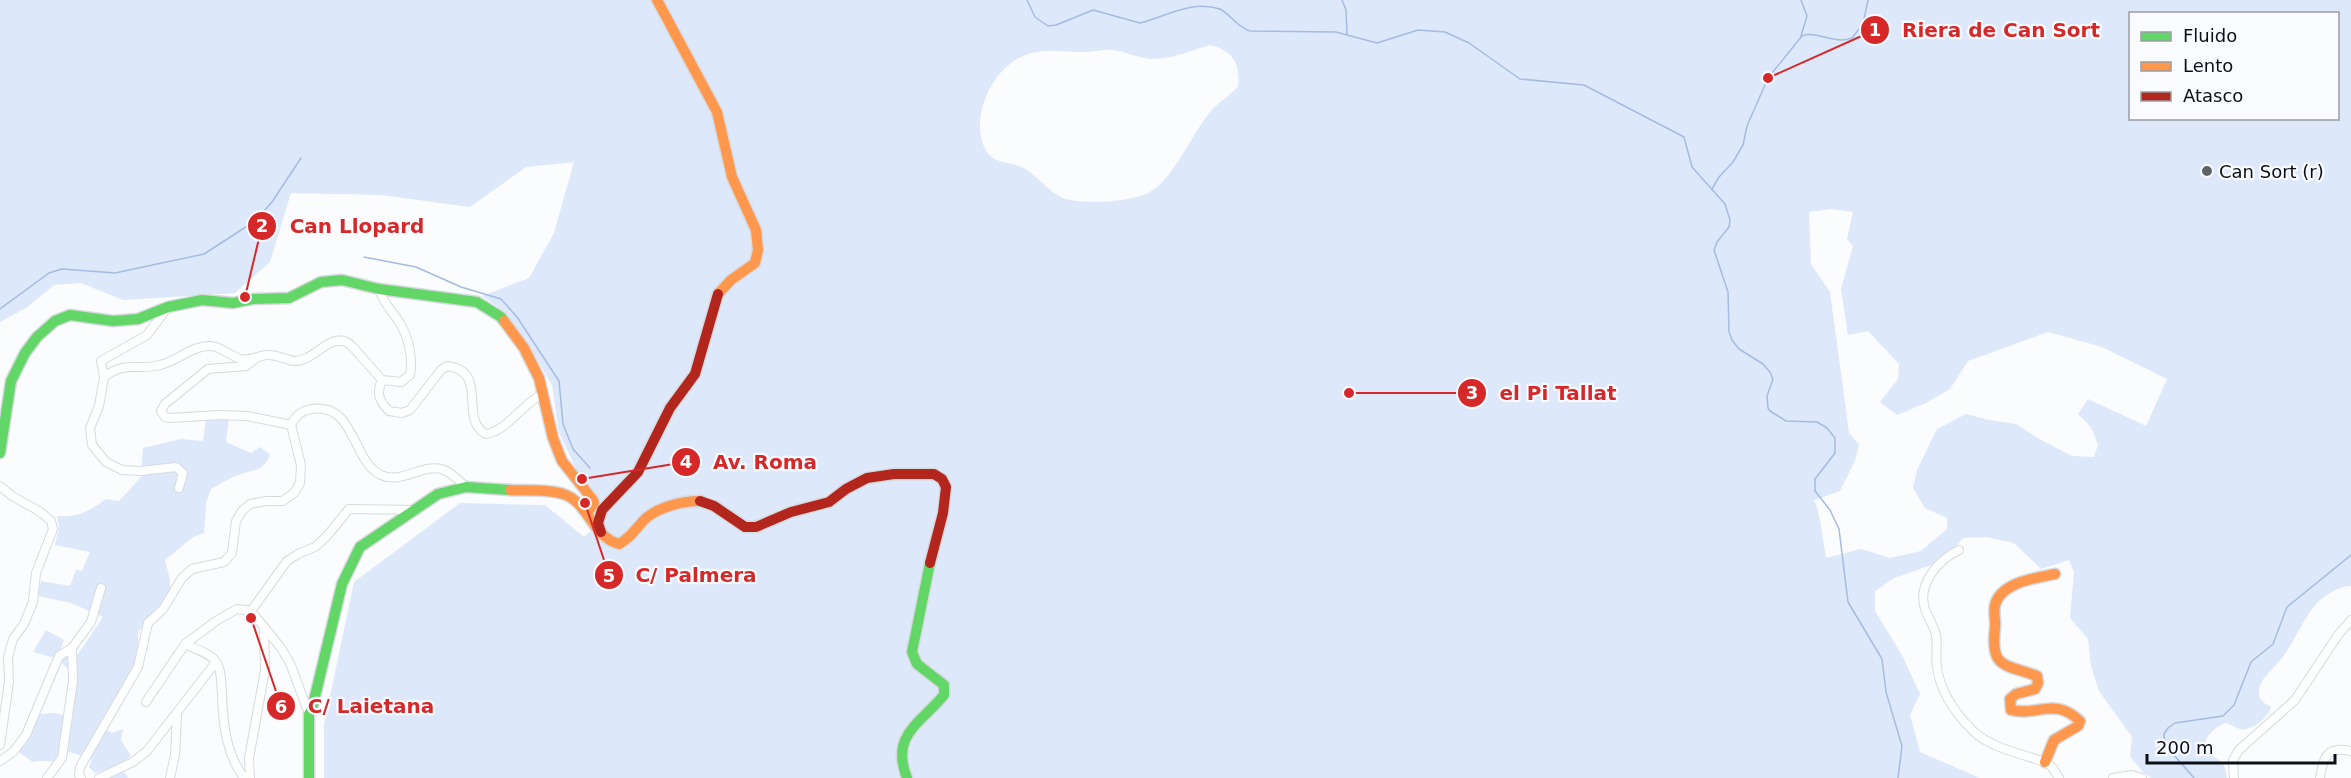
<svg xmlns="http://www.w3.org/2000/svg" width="2351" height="778" font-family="'DejaVu Sans',sans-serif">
	<rect width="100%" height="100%" fill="#fafcfe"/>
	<path fill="#dde8fb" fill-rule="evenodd" d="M0 0H2351V586C2342 586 2333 591 2325 596 2303 612 2295 647 2274 667 2267 675 2258 682 2259 694 2259 701 2266 704 2271 707 2269 717 2251 732 2240 729 2235 728 2231 724 2226 723 2213 727 2197 742 2211 755 2215 758 2220 760 2223 764 2226 767 2226 774 2227 778H2152L2144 773 2130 757 2132 737 2099 691 2091 666 2088 639 2070 618 2074 572 2069 560 2041 569 2014 543 1986 537 1963 538 1943 561 1894 578 1875 591V611L1903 657 1920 694 1910 715 1920 752 1980 778H324V725L354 582 460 503 545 505 584 537 603 520 605 512 580 477 559 433 552 385 532 351 498 307 482 296 529 278 554 233 574 162 526 167 470 207 381 195 291 193 270 262 235 293 123 300 81 283 54 285 26 308 0 322ZM2130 14H2338V118H2130ZM1210 45C1233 50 1241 65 1238 87 1230 95 1219 102 1211 111 1192 133 1173 181 1148 193 1130 202 1076 206 1059 196 1044 188 1035 172 1019 166 1008 162 994 163 987 152 968 123 990 72 1019 58 1044 46 1060 53 1086 52 1095 52 1104 49 1113 50 1127 52 1139 58 1153 59 1172 59 1192 50 1210 45ZM1831 209 1853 212 1847 239 1853 246 1841 289 1848 335 1868 331 1899 364 1898 379 1880 402 1897 415 1926 403 1950 389 1968 361 2048 332 2102 347 2167 379 2146 426 2088 399 2078 414 2091 427 2098 445 2094 457 2072 456 2041 440 2016 424 1989 420 1966 414 1937 429 1917 470 1913 488 1925 508 1947 518V529L1921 551 1890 558 1861 549 1826 558C1824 546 1819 507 1814 500L1840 491 1855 461 1859 445 1849 433 1830 292 1811 264 1809 212Z
		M229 418 226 442 251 453 260 447 270 454C265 471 255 469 241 474 231 477 220 484 211 489L206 503 204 533 193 537 165 560 170 580V594L138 632V659L100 725 112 733 123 729 121 740 131 756 119 764 128 778H106L103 771 95 773 89 767 92 759 64 750 55 761C47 762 41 760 33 762L17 751 30 733 40 714 54 713 72 717 77 670 67 668 58 659 33 652 46 630 64 640 60 651 76 657 103 617 71 603 38 596 41 581 70 586 76 570 82 571 90 552 55 545 59 527 57 516C77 518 90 511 106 499L119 501 141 477 143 448 181 439 203 441 206 419Z"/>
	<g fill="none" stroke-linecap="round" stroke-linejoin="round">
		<path stroke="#a6bbdf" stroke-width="1.5" d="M1027 0 1035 17 1048 26 1056 25 1093 10 1140 23C1167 16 1191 0 1220 9 1231 15 1237 27 1250 31L1336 32 1377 43 1418 30 1445 32 1469 43 1520 79 1584 85 1684 137 1692 167 1725 204 1730 220 1729 227 1717 242 1714 250 1728 292 1729 332 1732 340 1739 349 1763 364 1770 372 1773 379 1767 396 1768 408 1770 411 1786 421 1817 422 1827 428 1835 438V453L1815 479V491L1830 510 1839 529 1848 602 1882 659 1886 692 1902 746 1898 778
			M1342 0 1346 10 1347 34
			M1801 36 1807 16 1801 0
			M1712 189 1719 177 1733 162 1743 145 1747 126 1768 78 1802 36C1817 30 1833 45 1852 38L1863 24 1868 0
			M364 257 416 267 461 287 501 299 517 317 559 381 563 424 573 449 590 468
			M0 309 49 273 62 269 115 273 204 254 255 221 272 202 301 158
			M2194 778 2165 745 2164 734 2168 728 2175 723 2223 716 2234 705 2251 662 2273 644 2287 607 2351 555"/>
		<defs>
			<path id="street" d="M379 289C383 304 395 313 402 327 409 340 413 360 410 375L401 382 382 380
				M168 307 147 335 101 361 104 377 99 406 90 428 92 445 106 462 122 470 141 471 176 467 183 473 179 488
				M254 360 246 366 208 369 165 404 161 411 165 417 169 418 219 415 247 416 291 425C295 416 303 410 312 409 355 402 352 462 381 475 401 485 424 462 444 470 452 473 459 481 466 487
				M104 377C127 360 136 371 160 365 178 361 192 345 211 346 222 347 230 356 241 359 251 361 257 356 267 355 277 354 285 360 294 361 315 362 331 329 351 345L382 380C376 393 379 401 389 411L402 413 410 410 441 370 447 366C490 371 458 420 486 434 508 431 522 403 543 394
				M0 486 12 496 39 511 51 521 53 529 36 573 33 602 24 624 13 639 8 657 9 682 0 745
				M1959 550C1938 560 1917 584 1925 609 1928 618 1934 626 1936 635 1938 646 1935 657 1937 667 1940 691 1956 714 1973 731 1991 748 2022 754 2045 762L2052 767 2059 778
				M251 611 287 561 298 554 315 547 327 536 349 509 415 510
				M251 611 281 648 290 663 309 714
				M185 644C195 649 211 653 217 663 222 672 221 684 222 694 223 725 226 753 244 778
				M146 702 185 644 216 621 237 609 251 611
				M0 761 13 752 26 735 59 656 72 648
				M47 778 62 758 73 681 72 648 91 622 101 588
				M81 778 79 775 80 767 138 667 148 623 163 609 182 578 192 569 224 562 232 553 236 521 242 511 250 504 266 501H283L295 492 300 483 301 465 291 425
				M99 778 133 762 147 751 216 662
				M170 778 175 755 177 716
				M250 778 249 758 265 670 264 627
				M2113 778 2132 775 2142 778
				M2234 778 2233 760 2239 750 2295 700 2338 635 2351 620
				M2320 778C2323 757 2327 746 2351 751"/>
			<path id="fast" d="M0 453 11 381 25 353 37 337 55 321 70 315 113 321 138 319 168 307 202 300 233 303 253 299 289 298 321 282 342 280 379 289 477 302 501 317 504 321
				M309 778V714L312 709 342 584 360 547 438 494 466 487 510 490
				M907 778C890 735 920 724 944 695V685L917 664 912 652 930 563"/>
			<path id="slow" d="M657 0 717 112 732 177 756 230 758 250 755 263 731 280 718 294
				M504 321 524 348 539 378 553 438 562 461 593 500 594 503 587 513
				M510 490C526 491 547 489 563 494 588 501 592 537 619 544 630 538 634 531 643 521 655 508 681 501 700 501
				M2045 762 2054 740 2078 726 2080 721C2054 696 2037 717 2011 710L2010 699 2016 694 2035 689 2038 683 2037 676C2005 664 1990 669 1995 628 1996 621 1993 612 1995 605 2001 582 2036 578 2055 574"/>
			<path id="jam" d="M700 501 714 506 745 527H756L791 512 829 502 846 489 867 478 894 474H934L942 479 946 487 943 513 930 563
				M601 532 598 523 602 510 638 472 670 408 695 374 718 294"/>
		</defs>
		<use href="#street" stroke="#d6dade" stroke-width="10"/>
		<use href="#fast" stroke="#d6dade" stroke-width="13"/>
		<use href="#slow" stroke="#d6dade" stroke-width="13"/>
		<use href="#jam" stroke="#d6dade" stroke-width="13"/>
		<use href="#street" stroke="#feffff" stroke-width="8"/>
		<use href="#fast" stroke="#63d668" stroke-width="10"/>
		<use href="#slow" stroke="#ff974d" stroke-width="10"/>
		<use href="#jam" stroke="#b3261e" stroke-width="10"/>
	</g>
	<circle fill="#5f6367" stroke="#f9fbff" stroke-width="2" cx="2207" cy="171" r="6"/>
	<g text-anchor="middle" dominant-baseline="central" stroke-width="4.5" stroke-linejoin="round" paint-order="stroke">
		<g font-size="18" fill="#0c1016" stroke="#f9fbff" text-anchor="start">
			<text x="2219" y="171">Can Sort (r)</text>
		</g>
	</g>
	<path fill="none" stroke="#d62828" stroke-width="2" d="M1768 78L1875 30M245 297L262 226M1349 393L1472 393M582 479L686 462M585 503L609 575M251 618L281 706"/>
	<g fill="#d62828" stroke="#f9fbff" stroke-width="2">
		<circle cx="1768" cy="78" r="6"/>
		<circle cx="245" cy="297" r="6"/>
		<circle cx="1349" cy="393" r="6"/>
		<circle cx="582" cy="479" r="6"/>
		<circle cx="585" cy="503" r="6"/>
		<circle cx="251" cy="618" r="6"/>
		<circle cx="1875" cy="30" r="15"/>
		<circle cx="262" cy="226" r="15"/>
		<circle cx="1472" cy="393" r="15"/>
		<circle cx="686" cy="462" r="15"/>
		<circle cx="609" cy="575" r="15"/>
		<circle cx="281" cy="706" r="15"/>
	</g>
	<g font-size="18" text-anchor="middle" font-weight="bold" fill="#fff">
		<text x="1875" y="36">1</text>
		<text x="262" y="232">2</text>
		<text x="1472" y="399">3</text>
		<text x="686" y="468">4</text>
		<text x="609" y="582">5</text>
		<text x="281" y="713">6</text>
	</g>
	<g font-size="20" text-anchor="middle" font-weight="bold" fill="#d62828" stroke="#f9fbff" stroke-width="4.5" stroke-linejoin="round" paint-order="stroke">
		<text x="2001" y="37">Riera de Can Sort</text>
		<text x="357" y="233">Can Llopard</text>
		<text x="1558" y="400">el Pi Tallat</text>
		<text x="765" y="469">Av. Roma</text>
		<text x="696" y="582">C/ Palmera</text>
		<text x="371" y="713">C/ Laietana</text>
	</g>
	<rect x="2129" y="12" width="210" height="108" fill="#f9fbff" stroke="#9a9da2" stroke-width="1.5"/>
	<rect x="2141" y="32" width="30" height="9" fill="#63d668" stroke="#9a9da2" stroke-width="1.5"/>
	<text x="2183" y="42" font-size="18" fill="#0c1016">Fluido</text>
	<rect x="2141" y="62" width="30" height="9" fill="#ff974d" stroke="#9a9da2" stroke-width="1.5"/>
	<text x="2183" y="72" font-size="18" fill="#0c1016">Lento</text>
	<rect x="2141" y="92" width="30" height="9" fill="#b3261e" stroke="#9a9da2" stroke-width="1.5"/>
	<text x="2183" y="102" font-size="18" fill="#0c1016">Atasco</text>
	<path d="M2147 754v9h188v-9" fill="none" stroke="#0c1016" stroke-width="3"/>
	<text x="2156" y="754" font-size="18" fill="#0c1016" stroke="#f9fbff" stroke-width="4.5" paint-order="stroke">200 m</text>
</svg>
